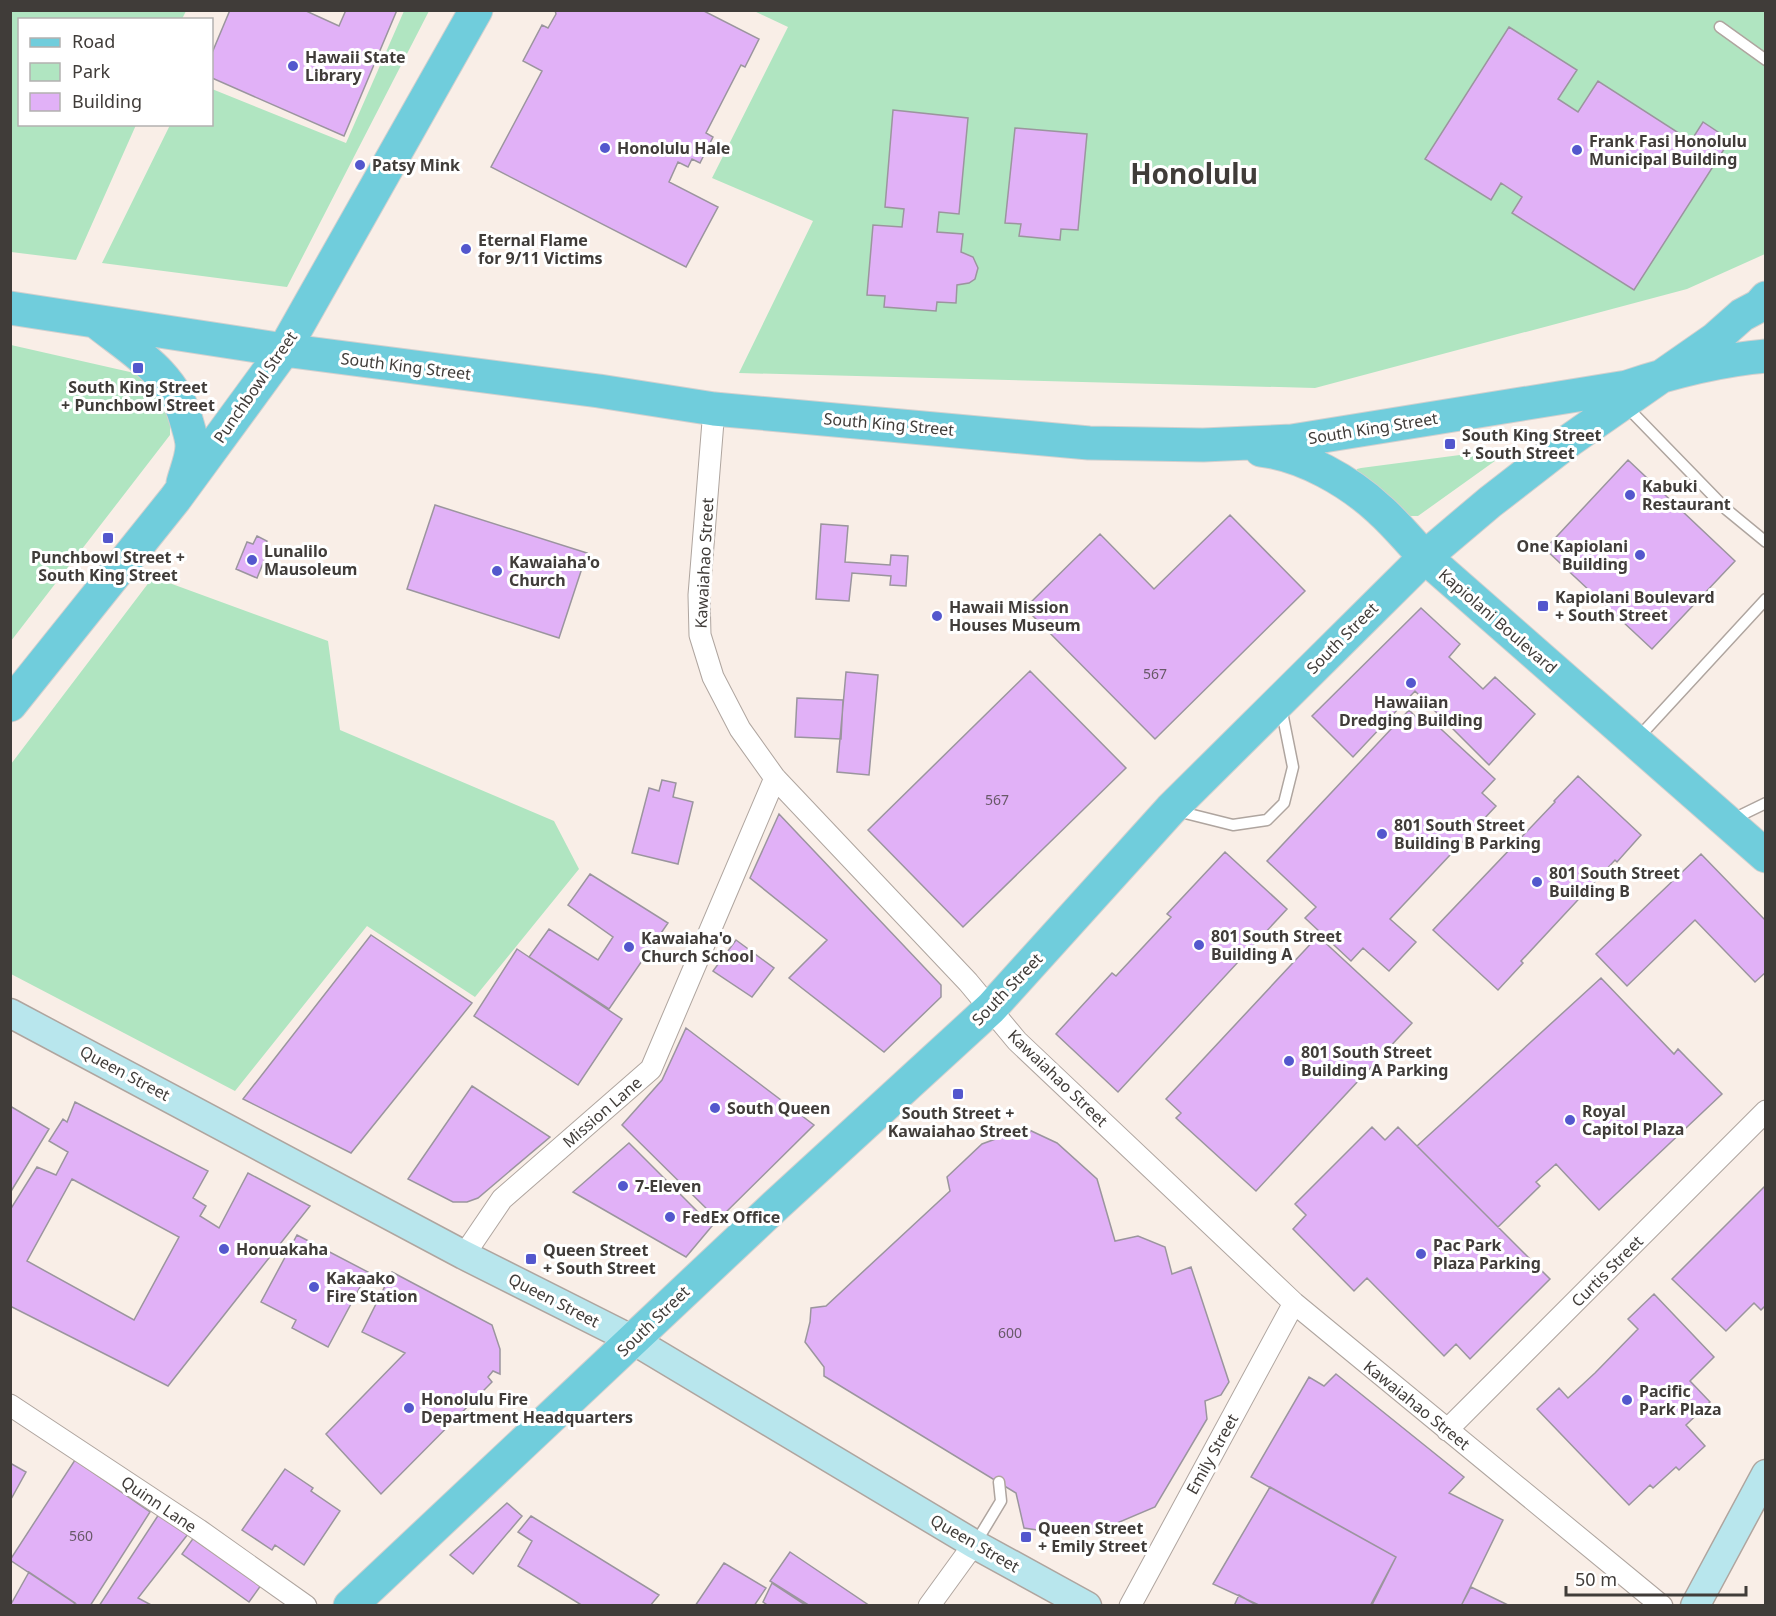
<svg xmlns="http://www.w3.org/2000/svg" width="1776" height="1616" font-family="'Noto Sans',sans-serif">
	<rect width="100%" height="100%" fill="#f9eee7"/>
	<path fill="#b0e5c1" d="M11 10 186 11 182 19 20 20V124L136 125 76 260 11 252Z
		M404 11H429L287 287 102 263 170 125 212 124V89L346 143Z
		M754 11H1765V254L1687 289 1315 388 739 373 813 221 712 178 788 27Z
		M11 345 152 377 170 402V435L11 641Z
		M1513 448 1418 516H1406L1356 474 1357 469 1361 468Z
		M153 577 328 641 340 730 554 821 579 869 475 997 367 926 235 1091 11 974V764Z"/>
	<path fill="#e1b1f7" stroke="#9b959e" stroke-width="1.5" fill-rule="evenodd" d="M230 10H304L339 26 346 10H397L344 136 212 78V53Z
		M555 10H702L759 39 745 67 741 65 706 133 713 137 700 163 692 159 688 167 678 162 669 182 718 207 686 267 491 167 542 71 523 61 542 25 548 28 556 14Z
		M1509 27 1577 70 1558 99 1578 112 1598 81 1691 141 1703 122 1730 140 1634 290 1512 213 1522 197 1501 183 1491 200 1425 159Z
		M893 110 968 118 959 214 939 212 937 232 963 234 961 252 973 257 978 268 975 279 969 283 957 285 956 303 937 302 936 311 884 307 885 296 867 295 873 225 902 227 904 209 885 207Z
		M1015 128 1087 134 1078 230 1061 229 1060 240 1019 236 1021 224 1005 223Z
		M1628 460 1735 561 1652 649 1545 549Z
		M435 505 587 553 559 638 407 589Z
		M1230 515 1305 591 1155 739 1025 608 1100 534 1154 589Z
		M821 524 848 526 845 562 890 565 891 555 908 556 906 586 890 585 891 576 852 573 849 601 816 599Z
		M257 536 267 541 264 549 268 551 257 578 236 569 247 542 253 544Z
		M1421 608 1460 644 1449 657 1483 689 1495 677 1535 714 1489 765 1415 691 1353 757 1312 716Z
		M1030 671 1126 768 963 927 868 830Z
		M846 672 878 675 869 775 837 772Z
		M797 698 843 700 841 739 795 737Z
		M1409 710 1423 724 1429 718 1495 779 1482 793 1496 806 1390 919 1416 942 1389 971 1363 948 1351 961 1305 918 1316 907 1267 861Z
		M1578 776 1641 835 1617 862 1615 860 1521 961 1523 963 1498 990 1433 930 1555 802 1554 801Z
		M662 780 676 783 673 797 693 802 678 864 632 853 649 788 659 791Z
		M779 814 941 985V997L884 1052 789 978 827 940 750 878Z
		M1225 852 1287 909 1118 1092 1056 1034 1112 973 1116 976 1171 917 1167 914Z
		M1701 854 1766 921V972L1755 982 1695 920 1627 986 1596 954Z
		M590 874 668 923 609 1009 529 957 549 929 598 960 613 937 568 905Z
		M371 935 472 1003 351 1153 243 1099Z
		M1318 936 1412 1023 1256 1191 1176 1118 1181 1113 1166 1099Z
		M736 940 774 968 752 997 713 971Z
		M517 949 622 1019 578 1085 474 1016Z
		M1601 978 1674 1054 1678 1049 1722 1094 1599 1210 1556 1164 1536 1182 1540 1186 1498 1227 1417 1146Z
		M686 1028 814 1125 718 1220 622 1125 662 1080Z
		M472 1086 550 1137 478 1198 467 1202H453L408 1179Z
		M75 1102 208 1171 193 1198 206 1206 200 1216 219 1228 248 1173 310 1206 168 1386 10 1306V1210L37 1167 56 1175 68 1152 49 1141 63 1119 67 1122ZM72 1179 179 1237 134 1320 27 1261Z
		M10 1106 49 1129 10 1193Z
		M1372 1127 1385 1140 1398 1127 1550 1279 1470 1359 1456 1344 1444 1356 1367 1278 1354 1291 1293 1229 1306 1215 1295 1204Z
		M1025 1128 1057 1143 1097 1179 1115 1241 1138 1236 1165 1247 1172 1274 1191 1267 1229 1382 1221 1395 1205 1401 1207 1419 1155 1507 1084 1537 1024 1528 1016 1493 824 1376V1367L805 1342 810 1322 811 1308 826 1306 950 1191 947 1177 982 1144Z
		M629 1143 712 1226 686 1257 573 1192Z
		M1766 1185V1305L1761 1310 1754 1303 1726 1331 1672 1279Z
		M297 1235 368 1272 328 1347 292 1328 296 1320 261 1302Z
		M392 1272 492 1325 500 1349V1374L493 1371 488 1377 492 1382 381 1494 326 1434 405 1353 362 1332Z
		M1654 1294 1714 1357 1690 1381 1710 1402 1686 1425 1705 1446 1679 1470 1676 1467 1653 1488 1650 1485 1629 1505 1537 1409 1559 1388 1568 1398 1595 1373 1638 1329 1628 1319Z
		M1336 1374 1464 1477 1449 1493 1503 1520 1461 1606 1372 1605 1396 1557 1251 1477 1309 1377 1324 1386Z
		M75 1460 150 1512 90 1606H79L10 1560Z
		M10 1463 26 1472 10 1501Z
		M285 1469 313 1488 311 1491 340 1511 304 1565 275 1545 272 1550 242 1530Z
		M1270 1487 1396 1557 1370 1606H1261L1213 1584Z
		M507 1503 522 1516 473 1574 450 1555Z
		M161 1511 192 1529 138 1598 153 1606H99Z
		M531 1516 659 1595 650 1606H583L518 1566 532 1541 518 1532Z
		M197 1533 264 1581 249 1602 182 1554Z
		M790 1552 870 1606H810L770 1581Z
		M724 1563 766 1588 754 1606H695Z
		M29 1572 75 1603 73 1606H10Z
		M772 1583 807 1606H769L763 1602Z
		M1471 1587 1510 1606H1461Z
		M1239 1595 1258 1606H1234Z"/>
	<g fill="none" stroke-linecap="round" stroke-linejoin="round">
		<defs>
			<path id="lane" d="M1720 27 1766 60
				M1625 405 1727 510 1766 542
				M1637 739 1766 599
				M1177 811 1233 825 1267 820 1284 803 1293 767 1281 707
				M1731 820 1766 803
				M975 1544 1001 1501 999 1482"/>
			<path id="street" d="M714 409 699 595 700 635 713 677 740 729 775 778 968 982 1017 1041 1294 1303 1662 1606
				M464 1255 502 1199 651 1069 775 778
				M10 1405 199 1530 306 1606
				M1447 1430 1766 1111
				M929 1606 974 1544
				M1130 1606 1294 1303"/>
			<path id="secondary" d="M10 1013 464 1255 633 1340 974 1544 1087 1606
				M1695 1606 1766 1474"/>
			<path id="primary" d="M10 308 284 350 599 391 714 409 1089 443 1203 445 1292 441 1627 387C1672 372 1718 360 1766 356
				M99 324C136 353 175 375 187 423 189 430 192 439 192 446 192 458 186 471 183 483
				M1261 450C1303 455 1349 481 1380 510 1396 524 1409 541 1425 557L1766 856
				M10 705 175 499 284 350 476 10
				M350 1606 775 1206 991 1008 1171 809 1425 557 1490 502 1570 440 1715 339 1742 315 1759 306 1766 298"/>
		</defs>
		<use href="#lane" stroke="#afa59f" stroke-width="13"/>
		<use href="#street" stroke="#afa59f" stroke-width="23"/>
		<use href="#secondary" stroke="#afa59f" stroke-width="31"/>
		<use href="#primary" stroke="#d1d0cf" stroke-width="35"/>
		<use href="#lane" stroke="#fff" stroke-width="10"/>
		<use href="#street" stroke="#fff" stroke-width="21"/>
		<use href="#secondary" stroke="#b8e6ed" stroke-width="28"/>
		<use href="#primary" stroke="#70cddc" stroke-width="33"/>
	</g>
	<g fill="#5357cd" stroke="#fff" stroke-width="2">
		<circle cx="293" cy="66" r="6"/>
		<circle cx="605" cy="148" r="6"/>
		<circle cx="1577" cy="150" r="6"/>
		<circle cx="360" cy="165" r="6"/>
		<circle cx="466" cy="249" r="6"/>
		<rect x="132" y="362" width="12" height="12" rx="3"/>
		<rect x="1444" y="438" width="12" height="12" rx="3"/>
		<circle cx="1630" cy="495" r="6"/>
		<rect x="102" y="532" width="12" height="12" rx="3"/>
		<circle cx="1640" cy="555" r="6"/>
		<circle cx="252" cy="560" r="6"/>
		<circle cx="497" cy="571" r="6"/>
		<rect x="1537" y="600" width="12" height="12" rx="3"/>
		<circle cx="937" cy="616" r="6"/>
		<circle cx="1411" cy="683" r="6"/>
		<circle cx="1382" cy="834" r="6"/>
		<circle cx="1537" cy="882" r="6"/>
		<circle cx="1199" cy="945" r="6"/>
		<circle cx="629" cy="947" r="6"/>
		<circle cx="1289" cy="1061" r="6"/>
		<rect x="952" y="1088" width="12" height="12" rx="3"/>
		<circle cx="715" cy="1108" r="6"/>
		<circle cx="1570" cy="1120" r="6"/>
		<circle cx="623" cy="1186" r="6"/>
		<circle cx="670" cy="1217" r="6"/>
		<circle cx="224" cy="1249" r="6"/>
		<circle cx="1421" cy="1254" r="6"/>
		<rect x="525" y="1253" width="12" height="12" rx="3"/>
		<circle cx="314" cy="1287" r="6"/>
		<circle cx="1627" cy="1400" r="6"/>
		<circle cx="409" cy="1408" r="6"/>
		<rect x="1020" y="1531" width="12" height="12" rx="3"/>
	</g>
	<g text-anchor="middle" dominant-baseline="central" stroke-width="6" stroke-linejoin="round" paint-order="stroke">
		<g font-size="14" fill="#685968">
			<text x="1155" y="673">567</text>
			<text x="997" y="799">567</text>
			<text x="1010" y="1332">600</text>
			<text x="81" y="1535">560</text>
		</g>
		<g font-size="16" font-weight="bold" fill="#403c39" stroke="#fff" text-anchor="start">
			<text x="305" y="57">Hawaii State<tspan x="305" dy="18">Library</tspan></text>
			<text x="1589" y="141">Frank Fasi Honolulu<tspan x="1589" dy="18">Municipal Building</tspan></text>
			<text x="617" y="148">Honolulu Hale</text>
			<text x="372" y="165">Patsy Mink</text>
			<text x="478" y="240">Eternal Flame<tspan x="478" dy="18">for 9/11 Victims</tspan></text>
			<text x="138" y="387" text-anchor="middle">South King Street<tspan x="138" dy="18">+ Punchbowl Street</tspan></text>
			<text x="1462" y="435">South King Street<tspan x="1462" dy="18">+ South Street</tspan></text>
			<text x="1642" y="486">Kabuki<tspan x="1642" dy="18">Restaurant</tspan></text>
			<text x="1628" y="546" text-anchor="end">One Kapiolani<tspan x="1628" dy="18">Building</tspan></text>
			<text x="264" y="551">Lunalilo<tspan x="264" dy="18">Mausoleum</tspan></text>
			<text x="108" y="557" text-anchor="middle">Punchbowl Street +<tspan x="108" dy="18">South King Street</tspan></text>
			<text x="509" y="562">Kawaiaha'o<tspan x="509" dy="18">Church</tspan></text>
			<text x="1555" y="597">Kapiolani Boulevard<tspan x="1555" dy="18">+ South Street</tspan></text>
			<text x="949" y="607">Hawaii Mission<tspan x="949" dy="18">Houses Museum</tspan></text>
			<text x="1411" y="702" text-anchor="middle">Hawaiian<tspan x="1411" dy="18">Dredging Building</tspan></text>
			<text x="1394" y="825">801 South Street<tspan x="1394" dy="18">Building B Parking</tspan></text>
			<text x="1549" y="873">801 South Street<tspan x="1549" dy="18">Building B</tspan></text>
			<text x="1211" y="936">801 South Street<tspan x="1211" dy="18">Building A</tspan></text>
			<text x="641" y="938">Kawaiaha'o<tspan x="641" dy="18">Church School</tspan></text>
			<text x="1301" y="1052">801 South Street<tspan x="1301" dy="18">Building A Parking</tspan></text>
			<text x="727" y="1108">South Queen</text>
			<text x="1582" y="1111">Royal<tspan x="1582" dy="18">Capitol Plaza</tspan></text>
			<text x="958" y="1113" text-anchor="middle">South Street +<tspan x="958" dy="18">Kawaiahao Street</tspan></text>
			<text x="635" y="1186">7-Eleven</text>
			<text x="682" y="1217">FedEx Office</text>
			<text x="1433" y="1245">Pac Park<tspan x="1433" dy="18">Plaza Parking</tspan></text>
			<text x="236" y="1249">Honuakaha</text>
			<text x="543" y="1250">Queen Street<tspan x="543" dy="18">+ South Street</tspan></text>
			<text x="326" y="1278">Kakaako<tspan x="326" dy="18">Fire Station</tspan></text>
			<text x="1639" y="1391">Pacific<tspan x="1639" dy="18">Park Plaza</tspan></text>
			<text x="421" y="1399">Honolulu Fire<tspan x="421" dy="18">Department Headquarters</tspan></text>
			<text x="1038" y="1528">Queen Street<tspan x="1038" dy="18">+ Emily Street</tspan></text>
		</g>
		<g font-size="16" fill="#403c39" stroke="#fff">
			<text transform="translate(406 366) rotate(7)">South King Street</text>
			<text transform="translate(255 387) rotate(-55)">Punchbowl Street</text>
			<text transform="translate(889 424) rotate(5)">South King Street</text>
			<text transform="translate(1373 428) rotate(-9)">South King Street</text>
			<text transform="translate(704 563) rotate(-87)">Kawaiahao Street</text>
			<text transform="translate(1498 621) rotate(41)">Kapiolani Boulevard</text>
			<text transform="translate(1342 638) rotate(-45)">South Street</text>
			<text transform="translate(1007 989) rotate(-46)">South Street</text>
			<text transform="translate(125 1073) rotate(28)">Queen Street</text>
			<text transform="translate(1058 1078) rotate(44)">Kawaiahao Street</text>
			<text transform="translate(602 1112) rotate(-41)">Mission Lane</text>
			<text transform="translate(1607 1271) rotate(-45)">Curtis Street</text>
			<text transform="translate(554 1300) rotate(27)">Queen Street</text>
			<text transform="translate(653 1321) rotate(-44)">South Street</text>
			<text transform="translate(1417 1405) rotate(39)">Kawaiahao Street</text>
			<text transform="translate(1212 1454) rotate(-61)">Emily Street</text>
			<text transform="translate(159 1504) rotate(34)">Quinn Lane</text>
			<text transform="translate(975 1543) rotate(30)">Queen Street</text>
		</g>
		<g font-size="28" font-weight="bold" fill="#403c39" stroke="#fff">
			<text x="1194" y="173">Honolulu</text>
		</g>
	</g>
	<rect width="1776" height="1616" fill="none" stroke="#403c39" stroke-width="24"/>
	<rect x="18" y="18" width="195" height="108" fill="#ffffff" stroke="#b3b1b0" stroke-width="1.5"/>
	<rect x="30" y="38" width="30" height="9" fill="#70cddc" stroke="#b3b1b0" stroke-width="1.5"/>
	<text x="72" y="48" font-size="18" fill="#403c39">Road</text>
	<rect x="30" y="63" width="30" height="18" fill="#b0e5c1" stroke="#b3b1b0" stroke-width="1.5"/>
	<text x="72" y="78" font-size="18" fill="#403c39">Park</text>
	<rect x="30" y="93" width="30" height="18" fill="#e1b1f7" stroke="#b3b1b0" stroke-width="1.5"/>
	<text x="72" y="108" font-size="18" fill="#403c39">Building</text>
	<path d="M1566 1586v9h180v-9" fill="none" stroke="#403c39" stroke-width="3"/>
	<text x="1575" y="1586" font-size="18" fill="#403c39" stroke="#ffffff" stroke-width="4.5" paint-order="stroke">50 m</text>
</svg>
